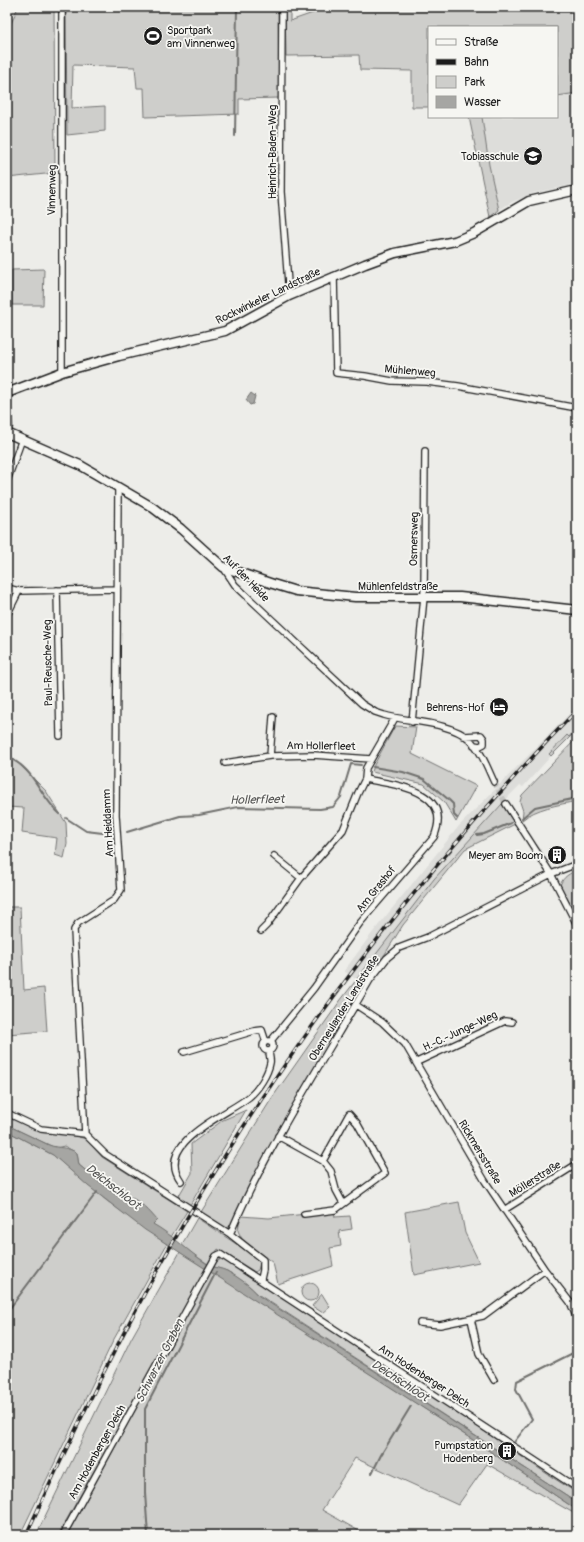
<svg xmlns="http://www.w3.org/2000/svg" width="584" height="1542" font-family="Pangolin,sans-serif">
	<rect width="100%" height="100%" fill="#edede9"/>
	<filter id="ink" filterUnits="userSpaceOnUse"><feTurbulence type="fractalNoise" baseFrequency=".025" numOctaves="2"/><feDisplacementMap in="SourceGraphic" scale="8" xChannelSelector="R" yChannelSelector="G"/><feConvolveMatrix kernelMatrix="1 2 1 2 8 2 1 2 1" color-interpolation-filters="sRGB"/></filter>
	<g filter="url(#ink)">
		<path fill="#ddddda" d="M577 93V184L534 193 512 202 499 210 489 165 482 117H557V96Z
			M577 706V725L573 729 575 731 569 737 567 735 549 754 551 756 523 787 520 785 511 794 434 879 357 980 344 971 373 932 459 826Z"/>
		<path fill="#cececb" stroke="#757574" d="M18 7H54L55 173 7 178V33Z
			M66 7H278L279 98 239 99V114L145 117 144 88H137L135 67 73 65 72 108 105 106V131L67 135Z
			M285 7H290V21L330 7H575L577 93 557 96V27H429V107H412V71L360 70 359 55 286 56Z
			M469 117H482L489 165 499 210 490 217Z
			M44 269 43 305H12V270Z
			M11 399 13 428 7 425V401Z
			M577 725V730L551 756 549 754 567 735 569 737 574 731 573 729Z
			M395 726 416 727 412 754 476 786 456 822 444 802 424 784 372 772 374 765Z
			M577 738V801C558 805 536 808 522 820L523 811 520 802 522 795Z
			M7 755 11 756 46 791 66 823 67 844 64 858 55 855 57 838 22 833 24 808 7 807Z
			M502 804 515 824 465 849 403 925 354 1004 230 1226 226 1229 201 1212 272 1098 340 1001 434 879Z
			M577 870V917L560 885C564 876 569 874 577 870Z
			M7 907H20L24 990 44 988 47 1031 7 1034Z
			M246 1110 190 1205 178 1197 192 1173 191 1144 223 1120Z
			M7 1116 39 1131 76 1136 86 1139 102 1157 187 1211 171 1237 152 1224 156 1220C146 1207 133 1194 116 1195L79 1165 77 1153 64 1146 56 1148 49 1145 7 1125Z
			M7 1131 53 1155 107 1201 167 1244 114 1339 20 1535H7Z
			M459 1202 465 1233 479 1262 414 1275 405 1212Z
			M334 1211 335 1217 350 1216 352 1229 339 1231 341 1246 330 1248 333 1266 278 1284 273 1263 242 1239 238 1231 240 1216 269 1218Z
			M197 1218 256 1257 260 1263 258 1270 255 1272 218 1249 208 1264 181 1246Z
			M180 1252 207 1269 58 1535H36L131 1339Z
			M221 1259H225C307 1314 389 1368 472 1423 507 1446 541 1471 577 1493V1502L259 1295 247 1284 227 1271 214 1267 215 1263Z
			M211 1271 473 1440 577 1510V1515L487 1464 458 1505 355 1458 322 1510 366 1535H67Z
			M301 1292a9 9 0 1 1 18 0a9 9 0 1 1-18 0Z
			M322 1294 330 1307 323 1313 312 1306Z"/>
		<path fill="#a6a6a3" stroke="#6f6f6d" d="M251 393 255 396 253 404 250 405 246 400Z
			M7 1125 49 1145C59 1149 67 1146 77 1153L79 1165 116 1195C133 1194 146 1207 157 1220L153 1224C171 1234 189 1252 207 1264 214 1268 221 1268 227 1271 238 1277 251 1286 259 1296L577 1502V1510L473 1440 145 1230 88 1186 53 1155 7 1131Z"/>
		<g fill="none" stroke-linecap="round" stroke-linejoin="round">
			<path stroke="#6f6f6d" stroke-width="2" d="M235 136 237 7
				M7 757C35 768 39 796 60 814
				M373 767 403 772 424 779 449 800 453 804 454 815 457 818
				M66 818 86 831 111 834
				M522 818 535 807 577 798
				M127 832 180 816 199 815 238 807 320 809 333 807 341 797 351 764 361 765
				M477 835 484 834 511 823
				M7 1312 97 1192
				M515 1441 532 1419 516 1389 517 1381 577 1351
				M372 1473 381 1455 411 1406
				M148 1535 145 1493V1409L216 1272"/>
			<path stroke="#c3c3c0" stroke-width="5.5" stroke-dasharray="5.5 3" stroke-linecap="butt" d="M494 782 506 804"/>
			<defs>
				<path id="street" d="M282 7 281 192 289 296
					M334 276 336 373 365 376 392 381 427 382 458 386 577 408
					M62 372V7
					M7 481 22 439
					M223 567 235 585 362 704 375 712 384 715C409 722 450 722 469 739 481 750 487 767 494 782
					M7 588 19 591 117 589
					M57 590 60 736
					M7 615 19 591
					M412 722 424 597 425 451
					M464 736 481 735 484 739V744L480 746 474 745
					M270 756 273 717
					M225 763 270 756 313 755 371 759
					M506 804 551 874 577 925
					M274 856 301 878
					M261 931 267 925 301 878 343 830 358 793 365 779 366 768 395 718
					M356 1005 382 1022 405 1044 485 1181 545 1270 570 1302 577 1319
					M263 1046a5 5 0 1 1 10 0a5 5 0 1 1-10 0Z
					M270 1042 314 988 360 923 434 837C454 790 396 785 365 779
					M184 1052 254 1031 262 1030 266 1042
					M417 1062 505 1021 512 1022
					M7 1113 41 1129 85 1134 105 1154 230 1234 263 1260V1270L261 1279
					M85 1134 74 930 78 923 114 900 121 890 116 815 118 487
					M278 1136 323 1161 331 1171 336 1190 343 1203
					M181 1181C153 1143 227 1115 249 1097 258 1090 268 1074 270 1063 271 1060 269 1055 269 1051
					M504 1210 577 1164
					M304 1214 335 1210 385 1173 357 1123 349 1114 323 1161
					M230 1234C268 1145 321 1064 370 980L387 958 399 948 428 937 551 874 577 864
					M471 1319 479 1354 494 1380
					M420 1323 440 1325 483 1316 545 1270
					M63 1535 216 1256 220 1254 577 1488"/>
				<path id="secondary" d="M7 393 62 372 119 356 225 331 289 296 365 264 395 253 455 241 474 233 529 201 577 190
					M7 433 80 465 152 507 181 529 223 567 273 584 296 591 355 597H460L577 610"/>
			</defs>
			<use href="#street" stroke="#1c1c1c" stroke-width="8"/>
			<use href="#secondary" stroke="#1c1c1c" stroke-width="11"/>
			<use href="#street" stroke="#f6f6f2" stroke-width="5.5"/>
			<use href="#secondary" stroke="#f6f6f2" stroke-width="8"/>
			<defs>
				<path id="rail" d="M26 1535C76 1427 127 1320 187 1218 296 1033 428 864 577 710"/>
			</defs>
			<use href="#rail" stroke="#1c1c1c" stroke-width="3.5"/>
			<use href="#rail" stroke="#f6f6f2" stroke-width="2" stroke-dasharray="6" stroke-linecap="butt"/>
		</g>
	</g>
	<defs>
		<symbol id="stadium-disc" viewBox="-11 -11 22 22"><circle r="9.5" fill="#1c1c1c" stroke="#f6f6f2"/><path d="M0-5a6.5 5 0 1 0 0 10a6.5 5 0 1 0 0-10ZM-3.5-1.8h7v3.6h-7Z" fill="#fff"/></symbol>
		<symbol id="school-disc" viewBox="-11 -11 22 22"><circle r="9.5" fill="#1c1c1c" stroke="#f6f6f2"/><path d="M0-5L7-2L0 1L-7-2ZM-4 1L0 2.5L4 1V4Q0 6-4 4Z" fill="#fff"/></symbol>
		<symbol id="hotel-disc" viewBox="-11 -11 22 22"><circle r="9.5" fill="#1c1c1c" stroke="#f6f6f2"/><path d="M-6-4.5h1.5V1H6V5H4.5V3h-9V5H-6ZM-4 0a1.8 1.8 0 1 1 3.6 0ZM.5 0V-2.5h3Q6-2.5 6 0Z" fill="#fff"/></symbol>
		<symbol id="building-disc" viewBox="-11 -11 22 22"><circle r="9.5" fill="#1c1c1c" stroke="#f6f6f2"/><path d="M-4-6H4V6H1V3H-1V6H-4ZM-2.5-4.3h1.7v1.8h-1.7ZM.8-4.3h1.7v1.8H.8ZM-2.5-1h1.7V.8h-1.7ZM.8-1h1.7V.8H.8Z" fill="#fff"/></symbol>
	</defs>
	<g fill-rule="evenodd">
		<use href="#stadium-disc" x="142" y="25" width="22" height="22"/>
		<use href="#school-disc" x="522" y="145" width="22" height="22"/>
		<use href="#hotel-disc" x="488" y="696" width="22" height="22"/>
		<use href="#building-disc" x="546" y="844" width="22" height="22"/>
		<use href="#building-disc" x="496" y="1440" width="22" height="22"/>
	</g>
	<g text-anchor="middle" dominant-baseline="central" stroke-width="3.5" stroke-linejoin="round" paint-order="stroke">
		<g font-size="11" fill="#1c1c1c" stroke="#f6f6f2" text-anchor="end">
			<text x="167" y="30" text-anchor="start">Sportpark<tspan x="167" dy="13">am Vinnenweg</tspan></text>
			<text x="519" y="156">Tobiasschule</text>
			<text x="485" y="707">Behrens-Hof</text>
			<text x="543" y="855">Meyer am Boom</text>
			<text x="493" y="1445">Pumpstation<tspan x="493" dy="13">Hodenberg</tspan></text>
		</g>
		<g font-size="11" fill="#1c1c1c" stroke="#f6f6f2">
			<text transform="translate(272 152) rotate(-90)">Heinrich-Baden-Weg</text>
			<text transform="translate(52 190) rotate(-89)">Vinnenweg</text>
			<text transform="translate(268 296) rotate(-26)">Rockwinkeler Landstraße</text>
			<text transform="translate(410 371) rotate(5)">Mühlenweg</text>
			<text transform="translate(414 539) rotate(-89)">Osmersweg</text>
			<text transform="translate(246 578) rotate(46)">Auf der Heide</text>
			<text x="398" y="586">Mühlenfeldstraße</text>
			<text transform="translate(48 663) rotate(-91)">Paul-Reusche-Weg</text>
			<text transform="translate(321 746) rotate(1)">Am Hollerfleet</text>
			<text transform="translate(108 823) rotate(-93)">Am Heiddamm</text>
			<text transform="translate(376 889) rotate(-51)">Am Grashof</text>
			<text transform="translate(344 1008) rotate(-58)">Oberneulander Landstraße</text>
			<text transform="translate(460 1031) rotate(-25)">H.-C.-Junge-Weg</text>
			<text transform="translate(480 1152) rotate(59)">Rickmersstraße</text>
			<text transform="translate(535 1179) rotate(-32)">Möllerstraße</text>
			<text transform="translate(424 1376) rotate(33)">Am Hodenberger Deich</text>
			<text transform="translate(97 1452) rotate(-61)">Am Hodenberger Deich</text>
		</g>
		<g font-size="12" font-style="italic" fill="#535352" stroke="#f6f6f2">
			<text transform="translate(257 800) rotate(-1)">Hollerfleet</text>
			<text transform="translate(113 1187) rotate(38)">Deichschloot</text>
			<text transform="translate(160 1361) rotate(-63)">Schwarzer Graben</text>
			<text transform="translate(400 1381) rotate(33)">Deichschloot</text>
		</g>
	</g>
	<rect width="584" height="1542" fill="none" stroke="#f6f6f2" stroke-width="24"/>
	<rect x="12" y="12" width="560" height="1518" fill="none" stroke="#1c1c1c" stroke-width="1.5" filter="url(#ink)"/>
	<rect x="428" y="26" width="130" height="92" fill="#f6f6f2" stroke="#9f9f9c"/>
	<rect x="436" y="39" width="20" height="6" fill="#f6f6f2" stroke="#9f9f9c"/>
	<text x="464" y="46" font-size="12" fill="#1c1c1c">Straße</text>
	<rect x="436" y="59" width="20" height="6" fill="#1c1c1c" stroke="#9f9f9c"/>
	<text x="464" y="66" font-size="12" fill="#1c1c1c">Bahn</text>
	<rect x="436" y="76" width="20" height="12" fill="#cececb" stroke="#9f9f9c"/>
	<text x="464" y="86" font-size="12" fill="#1c1c1c">Park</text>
	<rect x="436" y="96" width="20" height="12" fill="#a6a6a3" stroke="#9f9f9c"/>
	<text x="464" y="106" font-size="12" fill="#1c1c1c">Wasser</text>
</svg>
